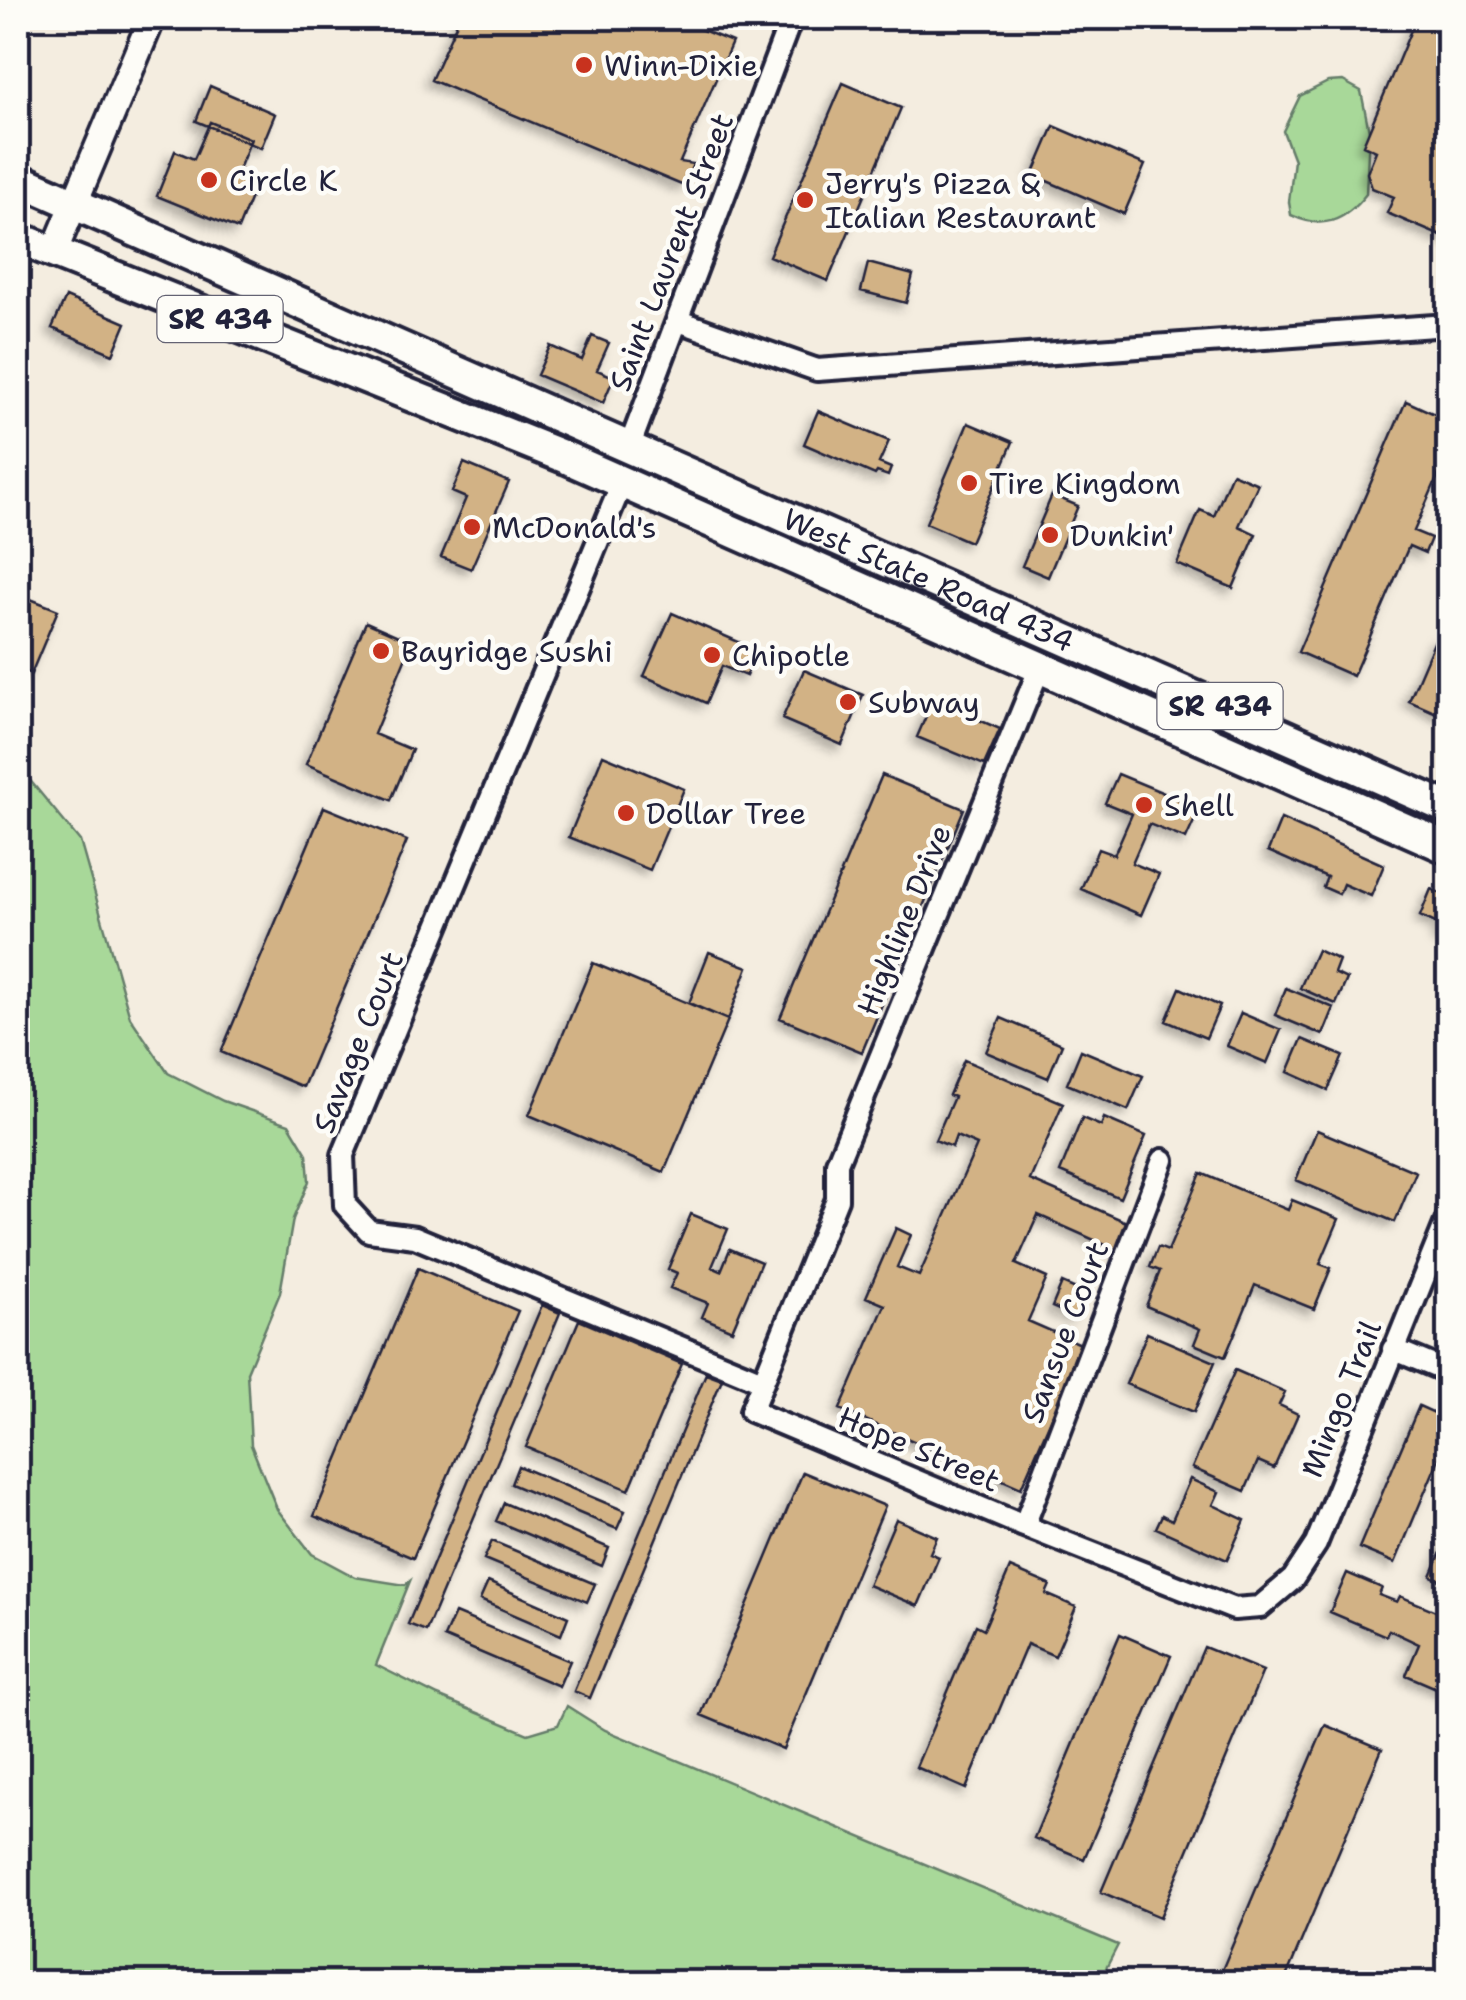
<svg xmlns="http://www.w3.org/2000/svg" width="1466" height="2000" font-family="'Shantell Sans',sans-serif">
	<defs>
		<filter id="shadow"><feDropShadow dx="-5.5" dy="5.5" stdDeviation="5" flood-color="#0004"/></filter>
	</defs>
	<rect width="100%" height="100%" fill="#f4ede0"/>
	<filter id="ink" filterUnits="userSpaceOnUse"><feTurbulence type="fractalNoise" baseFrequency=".01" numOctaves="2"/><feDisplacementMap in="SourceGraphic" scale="20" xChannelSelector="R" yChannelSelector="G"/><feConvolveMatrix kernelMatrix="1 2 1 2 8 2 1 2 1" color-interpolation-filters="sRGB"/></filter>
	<g filter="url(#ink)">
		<path fill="#a8d899" stroke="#657d6a" stroke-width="2.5" d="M1343 81 1361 91 1369 131 1366 194C1344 222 1323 230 1291 215L1289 202 1294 160 1283 131 1300 96 1328 82Z
			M19 767 80 841 130 1017 168 1073 223 1101 289 1124 307 1154 309 1181 293 1219 280 1293 247 1372 251 1445 277 1509 312 1554 355 1577 405 1585 410 1581 376 1665 438 1696 528 1734 558 1725 567 1706 605 1730 1118 1945 1099 1982H871L852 1976 848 1982H18Z"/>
		<path fill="#d2b285" stroke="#22223b" stroke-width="2.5" filter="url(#shadow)" d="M459 18H673L732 42 680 162 693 164 684 186 431 80Z
			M1416 18H1448V107L1437 133 1447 137 1448 143V239L1387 213 1394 197 1372 188 1367 173 1376 151 1363 145Z
			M843 83 901 108 828 281 769 256Z
			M210 86 275 114 261 148 196 121Z
			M210 122 251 139 236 177 256 185 238 229 157 196 175 151 194 159Z
			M1054 126 1145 165 1124 214 1033 175Z
			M868 263 913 275 906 303 861 291Z
			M66 297 126 323 113 354 52 328Z
			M592 336 609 343 597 370 614 377 603 403 537 375 550 346 582 360Z
			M1406 401 1448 420V453L1414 531 1431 538 1425 553 1409 546 1353 676 1298 652Z
			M818 411 889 441 879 463 891 468 888 476 877 472 875 475 804 444Z
			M968 423 1013 442 970 542 926 523Z
			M464 463 509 482 471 569 441 557 466 498 452 492Z
			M1232 473 1258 484 1239 526 1256 534 1233 588 1177 564 1200 510 1214 516Z
			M1052 495 1078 506 1048 577 1022 566Z
			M18 594 58 610 31 674 18 668Z
			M672 613 757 650 746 676 722 666 706 703 644 676Z
			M366 622 412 642 374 734 412 750 391 800 306 764Z
			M1436 638 1448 643V718L1409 701Z
			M804 670 863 695 842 745 782 719Z
			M933 700 1000 729 984 765 917 737Z
			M603 755 684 789 650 870 569 837Z
			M1118 774 1200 808 1186 839 1149 824 1132 863 1159 874 1141 915 1081 889 1098 849 1114 855 1132 814 1105 803Z
			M882 775 964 809 862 1052 780 1018Z
			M324 807 407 841 303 1087 221 1052Z
			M1281 819 1384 865 1371 896 1343 884 1339 894 1323 887 1327 877 1268 851Z
			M1431 889 1448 897V939L1437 934 1440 925 1420 916Z
			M1317 950 1339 960 1334 973 1347 979 1336 1004 1300 988Z
			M709 952 748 967 728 1020 689 1003Z
			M593 963 728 1020 664 1172 529 1115Z
			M1180 988 1220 1006 1206 1038 1166 1021Z
			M1286 988 1334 1008 1323 1035 1275 1015Z
			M1241 1013 1281 1030 1267 1063 1227 1046Z
			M1001 1018 1062 1044 1048 1078 986 1052Z
			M1302 1039 1343 1056 1328 1090 1288 1072Z
			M1081 1050 1143 1076 1128 1110 1067 1084Z
			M964 1060 1063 1103 1030 1180 1131 1224 1119 1251 1038 1215 1016 1264 1047 1278 1028 1321 1083 1345 1021 1488 840 1409 885 1305 866 1297 896 1228 911 1235 897 1267 919 1276 977 1145 956 1136 952 1147 935 1140 954 1097 949 1095Z
			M1082 1118 1101 1126 1104 1118 1146 1136 1120 1198 1060 1172Z
			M1317 1130 1416 1172 1395 1222 1296 1180Z
			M1201 1173 1288 1210 1292 1200 1339 1219 1320 1264 1331 1268 1314 1309 1255 1285 1225 1357 1194 1344 1200 1329 1146 1306 1160 1271 1150 1267 1158 1247 1168 1251Z
			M691 1214 728 1229 712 1267 721 1271 730 1249 761 1262 732 1330 702 1317 708 1303 670 1288 677 1273 668 1269Z
			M418 1268 518 1311 413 1558 314 1516Z
			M1062 1283 1085 1293 1075 1317 1052 1307Z
			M542 1305 560 1313 426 1631 408 1624Z
			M579 1320 682 1364 629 1490 526 1447Z
			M1147 1333 1215 1362 1194 1412 1126 1384Z
			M1235 1370 1285 1392 1279 1405 1298 1414 1274 1468 1258 1461 1245 1491 1192 1468Z
			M706 1373 722 1379 590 1698 574 1691Z
			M1419 1406 1448 1419V1437L1395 1563 1359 1548Z
			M518 1466 625 1511 617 1529 511 1484Z
			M803 1472 885 1506 783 1749 701 1715Z
			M1190 1479 1219 1492 1213 1505 1245 1520 1227 1560 1156 1528 1162 1515 1172 1520Z
			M504 1503 609 1548 602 1566 496 1521Z
			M896 1519 937 1537 930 1553 939 1557 918 1606 868 1585Z
			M1448 1536V1584L1431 1576Z
			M492 1541 595 1584 587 1602 484 1559Z
			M1010 1568 1050 1585 1046 1594 1076 1607 1055 1656 1027 1644 966 1789 916 1767 976 1625 984 1629Z
			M1347 1573 1382 1588 1379 1595 1397 1602 1400 1596 1448 1616V1693L1406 1675 1419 1644 1389 1630 1386 1636 1330 1612Z
			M488 1582 568 1617 561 1635 480 1600Z
			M455 1613 570 1661 559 1686 444 1637Z
			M1120 1634 1171 1656 1084 1859 1034 1838Z
			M1204 1647 1263 1671 1160 1917 1101 1892Z
			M1325 1725 1382 1749 1284 1982H1252L1222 1970Z"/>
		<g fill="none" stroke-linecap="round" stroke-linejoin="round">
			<defs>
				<path id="minor" d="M679 321 817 370 1448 325
					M630 445 789 24
					M622 483 343 1155 345 1205 369 1231 415 1237 762 1381
					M1040 667 837 1163V1199L751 1411 1024 1526 1234 1609 1260 1607 1293 1579 1316 1544 1448 1217
					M1393 1349 1448 1372
					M1024 1526 1163 1160"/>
				<path id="tertiary" d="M54 252 152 18"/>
				<g id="primary">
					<path id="s1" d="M18 179 1448 808"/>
					<path d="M18 238 567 458 1448 848"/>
				</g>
			</defs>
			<use href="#minor" stroke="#22223b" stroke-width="28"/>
			<use href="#tertiary" stroke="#22223b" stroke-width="32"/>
			<use href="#primary" stroke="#22223b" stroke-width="38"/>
			<use href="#minor" stroke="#fdfcf7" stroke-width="20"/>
			<use href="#tertiary" stroke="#fdfcf7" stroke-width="25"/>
			<use href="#primary" stroke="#fdfcf7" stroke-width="30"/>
		</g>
	</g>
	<g fill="#c8321e" stroke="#fdfcf7" stroke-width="4">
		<circle cx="584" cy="65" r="10"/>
		<circle cx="209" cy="180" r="10"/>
		<circle cx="805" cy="200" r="10"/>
		<circle cx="969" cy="483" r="10"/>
		<circle cx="472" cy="527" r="10"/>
		<circle cx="1050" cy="535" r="10"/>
		<circle cx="381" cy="651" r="10"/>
		<circle cx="712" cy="655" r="10"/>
		<circle cx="848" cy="702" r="10"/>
		<circle cx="1144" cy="805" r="10"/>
		<circle cx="626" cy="813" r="10"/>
	</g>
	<g text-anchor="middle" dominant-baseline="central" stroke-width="9" stroke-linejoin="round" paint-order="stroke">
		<g fill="#fdfcf7" stroke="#646373" stroke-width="2.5">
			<rect x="157.5" y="296" width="125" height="46" rx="8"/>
			<rect x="1157.5" y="683" width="125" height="46" rx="8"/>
		</g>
		<g font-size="28" font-weight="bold" fill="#22223b">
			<text x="220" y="319">SR 434</text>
			<text x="1220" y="706">SR 434</text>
		</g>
		<g font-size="30" fill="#22223b" stroke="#fdfcf7" text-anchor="start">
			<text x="604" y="65">Winn-Dixie</text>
			<text x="229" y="180">Circle K</text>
			<text x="825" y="183">Jerry's Pizza &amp;<tspan x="825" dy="34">Italian Restaurant</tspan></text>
			<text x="989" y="483">Tire Kingdom</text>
			<text x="492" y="527">McDonald's</text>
			<text x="1070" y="535">Dunkin'</text>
			<text x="401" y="651">Bayridge Sushi</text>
			<text x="732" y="655">Chipotle</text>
			<text x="868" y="702">Subway</text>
			<text x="1164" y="805">Shell</text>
			<text x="646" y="813">Dollar Tree</text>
		</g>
		<g font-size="30" fill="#22223b" stroke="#fdfcf7">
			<text transform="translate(671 252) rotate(-69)">Saint Laurent Street</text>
			<text stroke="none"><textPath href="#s1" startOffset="995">West State Road 434</textPath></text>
			<text transform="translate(904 920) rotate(-68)">Highline Drive</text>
			<text transform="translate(358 1042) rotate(-68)">Savage Court</text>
			<text transform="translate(1065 1332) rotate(-69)">Sansue Court</text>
			<text transform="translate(1341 1399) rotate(-68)">Mingo Trail</text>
			<text transform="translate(919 1449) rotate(23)">Hope Street</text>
		</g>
	</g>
	<rect width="1466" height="2000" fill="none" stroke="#fdfcf7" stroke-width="60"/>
	<rect x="30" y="30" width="1406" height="1940" fill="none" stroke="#22223b" stroke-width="4" filter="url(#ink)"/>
</svg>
